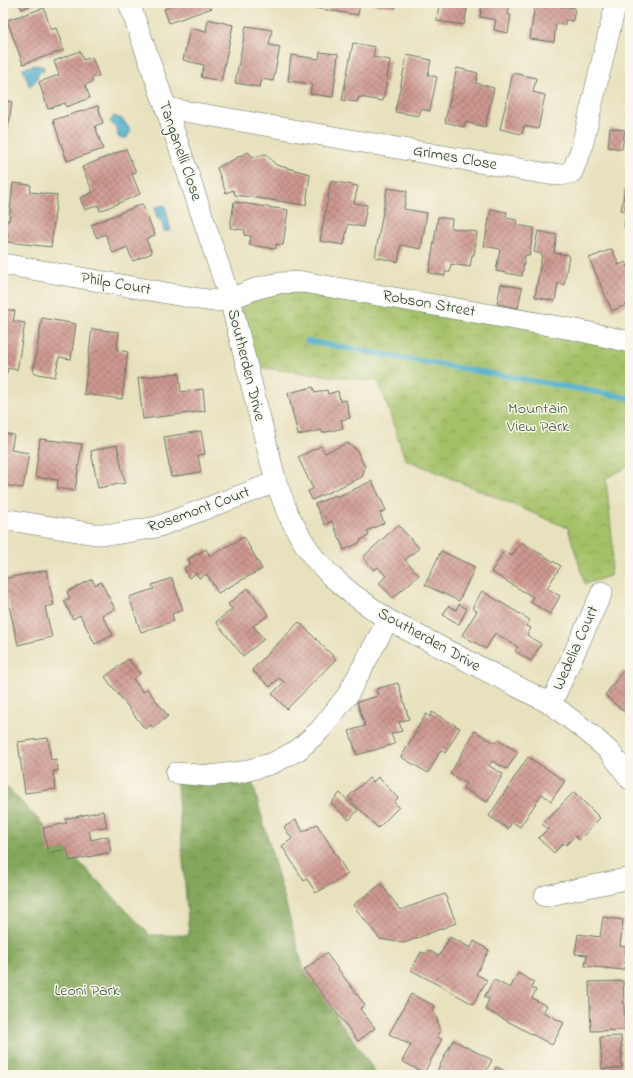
<svg xmlns="http://www.w3.org/2000/svg" width="633" height="1078" font-family="'Indie Flower',sans-serif">
	<defs>
		<pattern id="forest-crowns" width="20" height="18" patternUnits="userSpaceOnUse"><rect width="20" height="18" fill="#84a75c"/><path d="M2 6a3 3 0 1 1 6 0M12 15a3 3 0 1 1 6 0" fill="none" stroke="#6b894d"/></pattern>
		<pattern id="park-crowns" width="20" height="18" patternUnits="userSpaceOnUse"><rect width="20" height="18" fill="#a5c167"/><path d="M2 6a3 3 0 1 1 6 0M12 15a3 3 0 1 1 6 0" fill="none" stroke="#869e56"/></pattern>
		<pattern id="water-ripples" width="26" height="14" patternUnits="userSpaceOnUse"><rect width="26" height="14" fill="#4eadcd"/><path d="M2 4q2-2 4 0t4 0M15 11q2-2 4 0t4 0" fill="none" stroke="#408ea7"/></pattern>
		<pattern id="building-cross-hatch" width="8" height="8" patternUnits="userSpaceOnUse"><rect width="8" height="8" fill="#ce9890"/><path d="M0 0l8 8M0 8l8-8" fill="none" stroke="#a77d76"/></pattern>
	</defs>
	<rect width="100%" height="100%" fill="#fbf7ec"/>
	<filter id="ink" filterUnits="userSpaceOnUse"><feTurbulence type="fractalNoise" baseFrequency=".025" numOctaves="2"/><feDisplacementMap in="SourceGraphic" scale="8" xChannelSelector="R" yChannelSelector="G"/><feConvolveMatrix kernelMatrix="1 2 1 2 8 2 1 2 1" color-interpolation-filters="sRGB"/></filter>
	<filter id="wash" filterUnits="userSpaceOnUse"><feTurbulence type="fractalNoise" baseFrequency=".012" numOctaves="4" result="noise"/><feDisplacementMap in="SourceGraphic" scale="16" xChannelSelector="R" yChannelSelector="G"/><feGaussianBlur stdDeviation="0.9" result="paint"/><feColorMatrix in="noise" values="0 0 0 0 0 0 0 0 0 0 0 0 0 0 0 0 0 1.4 0 .05"/><feComposite in="paint" operator="in"/></filter>
	<g filter="url(#wash)">
		<rect width="100%" height="100%" fill="#e8e1be"/>
		<path fill="url(#forest-crowns)" stroke="#527248" d="M249 770 304 970 374 1070 375 1075H298L287 1070 198 1068 197 1075H3V783L150 935H189L176 773Z"/>
		<path fill="url(#park-crowns)" stroke="#627f4e" d="M301 282 630 344V466L606 478 613 547 610 576 585 584 568 528 405 459 379 382 247 366 230 299Z"/>
		<path fill="url(#water-ripples)" stroke="#367580" d="M36 65 44 67V71L38 73C38 80 35 83 29 86L23 68Z
			M114 116 122 119 131 130 127 138H120L118 137 117 129 110 122Z
			M165 205 171 231H164L162 223 157 218 155 207Z"/>
		<g fill="none" stroke-linecap="round" stroke-linejoin="round">
			<path stroke="#4eadcd" stroke-width="5.5" d="M307 341 630 398"/>
		</g>
		<g id="blocks">
			<path fill="url(#building-cross-hatch)" d="M19 3H37L22 9Z
				M172 3H210L212 8 169 23 164 9 173 5Z
				M315 3H360L358 15 314 8Z
				M374 3H396V7L374 5Z
				M439 3H468L464 25 437 21Z
				M482 3H510L508 15H511L508 33 494 30 496 20 480 17Z
				M535 3H560V6L575 8 573 21 565 20V25L556 24 554 42 530 39Z
				M44 8 51 30 56 28 64 50 23 64 7 20Z
				M208 19 233 25 221 81 201 77 204 65 183 60 190 28 206 32Z
				M246 26 272 30 269 45 280 47 273 81 262 79 260 87 235 83Z
				M353 43 375 47 373 57 390 60 383 101 359 97 357 102 342 100Z
				M80 51 83 60 92 57 99 76 91 78 93 82 85 85 90 98 66 107 65 103 48 109 39 82 59 75 54 61Z
				M320 52 338 54 333 97 310 94 312 84 288 81 291 55 319 59Z
				M407 55 431 60 428 75 437 77 430 111 421 109 419 116 395 112Z
				M457 68 478 73 476 83 494 88 485 127 465 122 464 127 445 122Z
				M513 73 536 78 533 92 545 95 538 129 524 126 522 134 500 129Z
				M3 100 12 102 6 142H3Z
				M98 106 103 123 95 126 103 149 67 161 53 120Z
				M629 111H630V124L627 123Z
				M610 128 625 130 622 149 608 147Z
				M126 149 136 172 132 174 140 194 100 211 98 205 85 210 80 198 93 192 82 167Z
				M248 152 253 157 266 154 276 165 310 174 306 205 235 195 233 190 226 193 217 168Z
				M331 181 358 186 354 203 367 205 363 227 348 224 344 245 320 241Z
				M13 183 31 185 30 192 57 195 51 247 7 242 8 235 3 234V227L4 220 9 221Z
				M387 188 407 191 404 209 427 213 421 249 401 245 398 262 375 257Z
				M625 189 630 190V228L624 227 626 211 621 210Z
				M234 202 288 210 283 245 276 244V249L249 245 251 236 244 235 245 230 230 228Z
				M142 204 155 235 146 239 152 253 133 261 127 247 113 253 105 234 97 238 91 225Z
				M491 209 507 212 506 218 517 220 516 225 534 228 529 256 525 255 522 276 496 271 500 249 484 246Z
				M438 217 452 219 451 228 477 232 474 255H472L470 267 451 264 450 272H445V276L429 273Z
				M538 231 557 235 554 253 569 255 564 285 558 283 555 301 535 297 542 254 534 252Z
				M612 249 619 265 626 262 630 272V303L612 311 589 258Z
				M501 284 522 288 518 308 497 304Z
				M3 309 15 311 13 321 25 323 17 370 8 368 7 374 3 373Z
				M42 318 76 324 71 359 59 357 55 377 33 373Z
				M92 329 119 332 117 350 128 352 122 399 84 394Z
				M179 373 181 392 203 389 205 411 143 419 138 378Z
				M313 387 315 393 327 390 328 394 338 391 340 401 346 400 350 418 341 420 343 428 322 433V430L298 435 288 393Z
				M201 431 205 454 198 455 201 472 171 477 164 437Z
				M3 433 14 435 11 450 29 453 23 488 3 485Z
				M40 439 82 444 75 491 57 488 58 480 35 477Z
				M347 443 357 450 365 467 362 477 312 500 308 491 313 489 298 457 321 446 325 453Z
				M117 445 125 483 98 488 91 451Z
				M372 481 386 510 380 513 384 523 367 531 369 536 360 540 361 542 344 550 332 521 325 525 315 504 336 495 337 497Z
				M398 525 419 548 405 560 419 575 393 598 379 583 386 576 378 567 374 570 363 557Z
				M244 537 262 569 218 593 207 574 199 578 196 573 189 578 184 568 191 564 188 559 206 549 210 556Z
				M521 542 561 566 547 588 560 596 550 614 530 602 533 597 491 572 504 551 512 556Z
				M441 551 475 567 459 601 425 585Z
				M46 570 54 605 45 607 52 637 18 645 3 579Z
				M172 578 183 610 172 614 174 621 141 632 129 597 154 589 152 585Z
				M92 579 95 585 101 582 115 609 102 615 113 635 95 644 80 615 73 619 64 601 70 598 67 592Z
				M248 588 269 615 253 626 264 639 243 656 216 622 232 609 228 604Z
				M482 591 530 620 526 626 531 628 527 635 541 644 531 661 515 651 518 647 495 633 486 649 462 635 477 611 472 608Z
				M459 604 467 609 459 624 443 615 448 606 456 610Z
				M299 622 336 659 287 709 272 694 284 682 279 678 270 687 252 670Z
				M128 659 140 674 133 679 143 692 147 689 168 716 153 728 151 725 145 729 105 677Z
				M623 671 630 677V717L605 695Z
				M398 683 409 719 399 722 402 731 391 734 395 744 357 755 349 731 365 726 357 702 378 696 376 689Z
				M432 712 460 728 445 753 441 750 428 773 401 757 426 714 430 717Z
				M475 731 495 743 497 740 518 752 507 769 492 761 489 766 503 774 487 802 463 788 466 783 450 774Z
				M48 738 51 760 57 759 58 771H53L56 789 25 793 18 742Z
				M528 757 565 781 551 801 542 794 520 827 512 822 508 829 489 816Z
				M378 777 398 798 394 802 399 807 378 828 348 797 369 778 373 782Z
				M574 792 600 818 579 840 575 836 566 845 563 843 554 853 538 838 548 829 542 824Z
				M340 793 358 810 349 820 331 803Z
				M103 811 107 826 89 830 91 840 108 836 111 852 70 861 67 849 48 853 43 828 67 823 65 819Z
				M296 820 303 832 317 824 348 874 316 893 307 879 304 881 282 846 292 839 284 827Z
				M381 884 400 910 445 894 456 923 404 943 380 939 353 905Z
				M603 917 623 920 620 946 626 947 623 970 585 966 587 955 575 954 578 934 600 937Z
				M450 937 471 948 474 941 489 950 476 974 487 980 473 1004 411 970 421 952 426 954 428 950 439 956Z
				M326 953 365 1005 360 1009 375 1028 358 1041 304 970Z
				M518 973 534 982 531 988 536 990 532 998 547 1006 543 1012 564 1023 552 1045 485 1009 489 999 484 997 494 980 510 988Z
				M623 981 625 1030 591 1031 589 982Z
				M411 994 435 1006 432 1012 436 1015 440 1032 437 1037 442 1039 424 1073 402 1061 411 1045 389 1034Z
				M621 1036 622 1068 602 1069 600 1037Z
				M453 1040 492 1060 484 1075H435Z
				M496 1067 512 1075H492Z"/>
		</g>
	</g>
	<g filter="url(#ink)">
		<use href="#blocks" fill-opacity="0" stroke="#657664" stroke-width="1"/>
		<g fill="none" stroke-linecap="round" stroke-linejoin="round">
			<defs>
				<path id="minor" d="M129 3 166 108 230 299 276 482 288 514 301 538 314 558 331 576 351 593 388 620 551 704 589 733 610 752 630 779
					M166 108 548 174 561 175 572 172 581 150 616 3
					M3 264 200 299 215 301 230 299 258 288 279 283 303 282 577 330 630 342
					M3 519 95 534H115L157 527 276 482
					M551 704 602 592
					M176 773 209 776 242 772 273 763 298 750 320 730 347 696 388 620
					M545 896 630 878"/>
			</defs>
			<use href="#minor" stroke="#657664" stroke-width="22"/>
			<use href="#minor" stroke="#fff" stroke-width="21"/>
		</g>
	</g>
	<g text-anchor="middle" dominant-baseline="central" stroke-width="3" stroke-linejoin="round" paint-order="stroke">
		<g font-size="16" fill="#1f3d34" stroke="#fbf7ec">
			<text transform="translate(180 151) rotate(71)">Tanganelli Close</text>
			<text transform="translate(455 158) rotate(10)">Grimes Close</text>
			<text transform="translate(116 284) rotate(10)">Philp Court</text>
			<text transform="translate(429 304) rotate(10)">Robson Street</text>
			<text transform="translate(246 365) rotate(76)">Southerden Drive</text>
			<text transform="translate(199 510) rotate(-20)">Rosemont Court</text>
			<text transform="translate(429 640) rotate(29)">Southerden Drive</text>
			<text transform="translate(576 648) rotate(-66)">Wedelia Court</text>
		</g>
		<g font-size="16" fill="#405e41" stroke="#fbf7ec">
			<text x="538" y="409">Mountain<tspan x="538" dy="18">View Park</tspan></text>
			<text x="87" y="991">Leoni Park</text>
		</g>
	</g>
	<rect width="633" height="1078" fill="none" stroke="#fbf7ec" stroke-width="16"/>
</svg>
